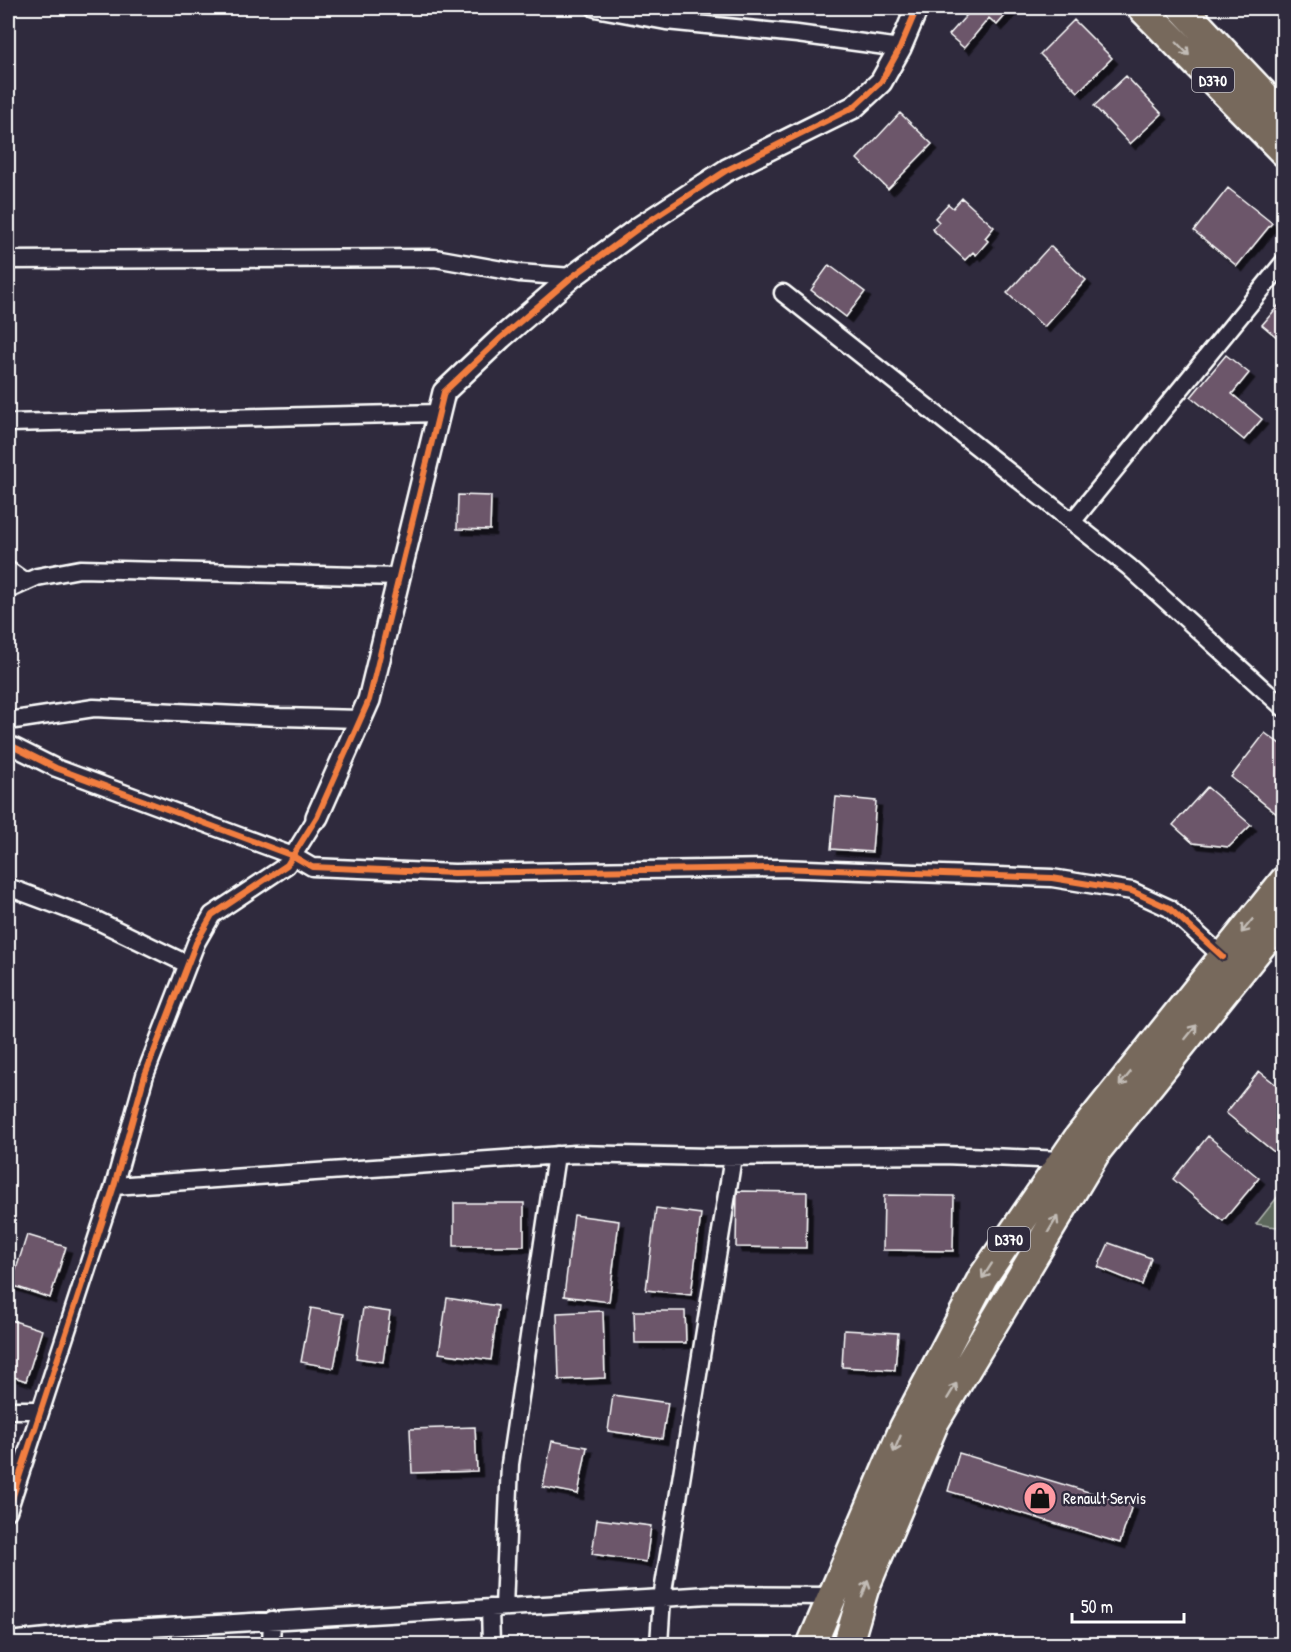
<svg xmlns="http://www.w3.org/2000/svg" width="1291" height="1652" font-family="'Patrick Hand',sans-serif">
	<defs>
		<filter id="shadow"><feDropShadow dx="5.5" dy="5.5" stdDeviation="0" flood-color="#0009"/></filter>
	</defs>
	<rect width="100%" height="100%" fill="#2f2a3d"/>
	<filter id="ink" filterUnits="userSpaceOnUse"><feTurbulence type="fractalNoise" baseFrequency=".0167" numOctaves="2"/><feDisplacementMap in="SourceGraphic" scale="12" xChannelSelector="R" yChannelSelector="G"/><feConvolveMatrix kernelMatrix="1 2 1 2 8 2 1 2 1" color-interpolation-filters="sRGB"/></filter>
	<g filter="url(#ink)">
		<path fill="#5d675b" stroke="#aeb3ad" stroke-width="1.5" d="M1283 1190V1228L1256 1224Z"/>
		<path fill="#6c566a" stroke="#fff" stroke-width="1.5" filter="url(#shadow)" d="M973 8H1012L997 25 989 18 964 48 949 35Z
			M1074 20 1112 58 1078 92 1040 54Z
			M1126 76 1162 114 1130 144 1094 106Z
			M900 113 932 144 888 189 857 159Z
			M1228 188 1272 223 1237 266 1194 231Z
			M962 198 994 227 985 238 988 241 976 255 973 252 965 260 932 229 939 222 935 218 948 204 953 208Z
			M1050 246 1086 280 1044 327 1007 293Z
			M829 265 865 292 846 317 811 290Z
			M1284 299V343L1262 325Z
			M1226 355 1249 373 1232 394 1262 419 1244 440 1191 397Z
			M458 495 491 496 490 530 457 529Z
			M1265 733 1284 747 1283 819 1231 777Z
			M1207 787 1251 825 1229 847 1193 843 1173 825Z
			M836 797 876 801 872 852 831 849Z
			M1259 1071 1284 1091V1160L1226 1113Z
			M1208 1136 1259 1178 1223 1221 1173 1179Z
			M737 1191 807 1192 806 1248 736 1247Z
			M884 1195 954 1196 953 1251 883 1250Z
			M454 1203H524V1246H454Z
			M656 1208 701 1214 691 1295 646 1290Z
			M574 1215 619 1221 609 1302 564 1296Z
			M27 1235 66 1247 50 1298 11 1285Z
			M1109 1243 1151 1258 1142 1285 1098 1267Z
			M447 1298 498 1306 491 1360 439 1353Z
			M311 1308 344 1314 334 1368 301 1362Z
			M363 1308 390 1312 383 1362 356 1358Z
			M603 1311 605 1378 559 1380 557 1313Z
			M634 1311H685L686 1343H635Z
			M8 1319 42 1330 26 1381 8 1375Z
			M844 1330 898 1333 895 1370 842 1367Z
			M613 1395 668 1403 662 1439 608 1431Z
			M475 1427 477 1471 412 1473 410 1429Z
			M552 1441 587 1447 578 1494 543 1487Z
			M959 1453 1132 1505 1120 1543 948 1491Z
			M597 1519 651 1526 646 1562 592 1554Z"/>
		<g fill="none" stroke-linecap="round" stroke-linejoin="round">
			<defs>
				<path id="minor" d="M595 8 666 21 797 34 900 48
					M8 260 435 258 519 273 572 277
					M783 293 1129 567 1284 708
					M8 423 439 413
					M1072 522 1284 262
					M8 570 25 582
					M8 590 37 577 80 569 399 577
					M8 721 94 708 280 717 361 719
					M8 744 56 768 293 856 312 867 454 873 779 868 1052 878 1132 891 1169 908 1223 957
					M8 887 94 919 187 964
					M114 1186 575 1154 709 1157 944 1155 1063 1160
					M8 1410H41
					M8 1511 114 1186 145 1075 196 943 212 915 287 865 317 817
					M504 1607 510 1464 556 1155
					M490 1608 491 1644
					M8 1641 116 1630 662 1598 708 1595 832 1596
					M271 1644 272 1620
					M659 1644 662 1598 733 1157"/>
				<path id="tertiary" d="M317 817 369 700 444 392 501 338 572 277 640 227 727 170 854 107 881 82 900 48 917 8"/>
				<path id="trunk" d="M1142 8 1284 152
					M1182 8 1284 116
					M812 1644 904 1428 983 1277 1079 1137 1284 881
					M848 1644 864 1589 935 1421 1097 1150 1284 917"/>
			</defs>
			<use href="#minor" stroke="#fff" stroke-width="21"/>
			<use href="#tertiary" stroke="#fff" stroke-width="26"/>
			<use href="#trunk" stroke="#fff" stroke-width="33"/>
			<use href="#minor" stroke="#2f2a3d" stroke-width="16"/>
			<use href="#tertiary" stroke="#2f2a3d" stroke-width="21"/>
			<use href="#trunk" stroke="#77695c" stroke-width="28"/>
			<defs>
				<path id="cycleway" d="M8 744 56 768 293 856 312 867 454 873 779 868 1052 878 1132 891 1169 908 1223 957
					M8 1511 114 1186 145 1075 196 943 212 915 287 865 317 817 369 700 444 392 501 338 572 277 640 227 727 170 854 107 881 82 900 48 917 8"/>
			</defs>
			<use href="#cycleway" stroke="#2f2a3d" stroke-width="10"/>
			<use href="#cycleway" stroke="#f27e40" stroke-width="6"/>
		</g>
		<defs><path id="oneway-shaft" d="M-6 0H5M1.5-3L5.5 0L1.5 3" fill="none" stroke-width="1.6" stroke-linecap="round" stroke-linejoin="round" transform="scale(1.5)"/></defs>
		<g stroke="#c2bcb6">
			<use href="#oneway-shaft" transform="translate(1183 49) rotate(46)"/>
			<use href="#oneway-shaft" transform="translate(1247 926) rotate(129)"/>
			<use href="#oneway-shaft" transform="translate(1191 1032) rotate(-51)"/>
			<use href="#oneway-shaft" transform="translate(1125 1079) rotate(129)"/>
			<use href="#oneway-shaft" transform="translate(1053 1224) rotate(-59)"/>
			<use href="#oneway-shaft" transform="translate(987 1271) rotate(123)"/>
			<use href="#oneway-shaft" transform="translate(952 1391) rotate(-59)"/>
			<use href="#oneway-shaft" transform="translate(897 1444) rotate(113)"/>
			<use href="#oneway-shaft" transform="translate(865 1589) rotate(-70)"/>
		</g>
	</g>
	<defs>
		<symbol id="shop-disc" viewBox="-11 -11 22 22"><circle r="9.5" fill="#ff9aa2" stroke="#2f2a3d"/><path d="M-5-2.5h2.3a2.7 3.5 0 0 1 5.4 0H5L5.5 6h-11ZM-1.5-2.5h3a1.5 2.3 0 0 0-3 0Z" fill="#111"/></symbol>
	</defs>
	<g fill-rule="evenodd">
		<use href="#shop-disc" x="1021" y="1479" width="38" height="38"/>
	</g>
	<g text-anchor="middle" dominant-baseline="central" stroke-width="5" stroke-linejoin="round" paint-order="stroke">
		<g fill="#2f2a3d" stroke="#c1bfc5" stroke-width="1.5">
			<rect x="1192" y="68" width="42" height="24" rx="4.5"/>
			<rect x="988" y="1227" width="42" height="24" rx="4.5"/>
		</g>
		<g font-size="15" font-weight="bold" fill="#fff">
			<text x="1213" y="80">D370</text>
			<text x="1009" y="1239">D370</text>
		</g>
		<g font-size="16" fill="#fff" stroke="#2f2a3d" text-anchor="start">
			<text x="1063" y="1498">Renault Servis</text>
		</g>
	</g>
	<rect width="1291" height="1652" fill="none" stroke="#2f2a3d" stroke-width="30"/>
	<rect x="15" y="15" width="1261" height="1622" fill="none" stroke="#fff" stroke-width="2" filter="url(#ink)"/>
	<path d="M1072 1613v9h112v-9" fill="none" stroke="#ffffff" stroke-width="3"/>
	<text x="1081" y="1613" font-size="18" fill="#ffffff" stroke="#2f2a3d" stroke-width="4.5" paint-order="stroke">50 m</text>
</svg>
